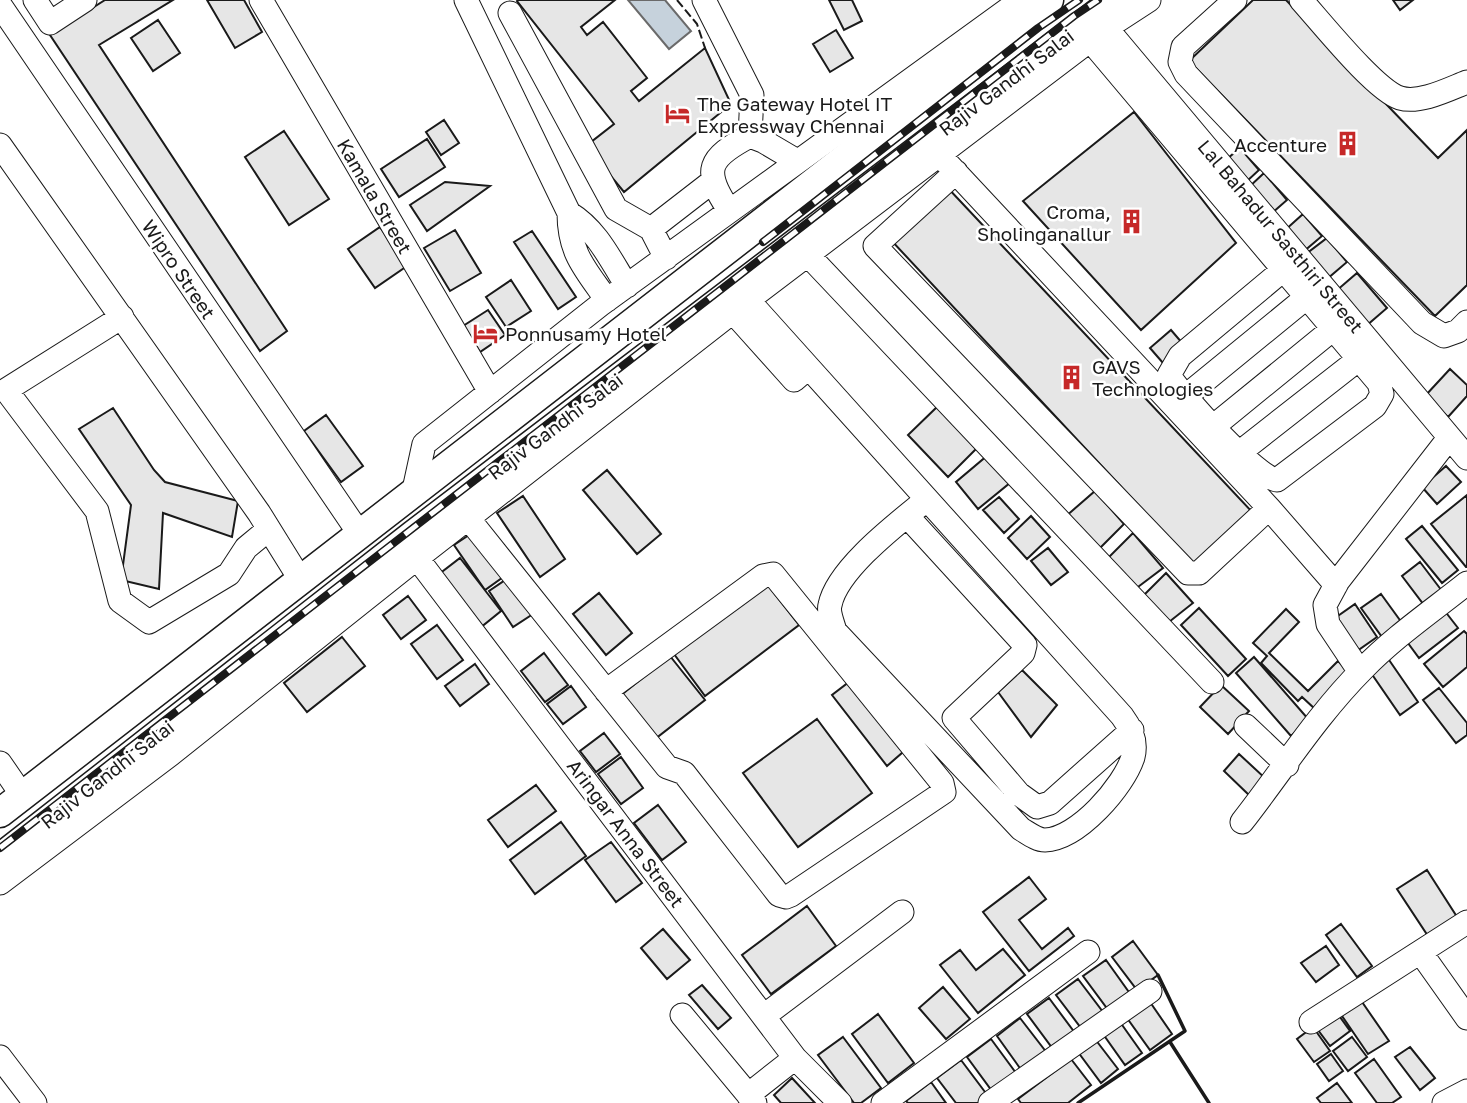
<svg xmlns="http://www.w3.org/2000/svg" width="1467" height="1103" font-family="'Golos Text',sans-serif">
	<rect width="100%" height="100%" fill="#fff"/>
	<path fill="#c6d2dc" stroke="#6a6a6a" stroke-width="2" d="M628 0H665L691 31 669 49Z"/>
	<path fill="#e6e6e6" stroke="#1a1a1a" stroke-width="2" d="M105 0H173L99 45 287 331 260 351 50 35Z
		M207 0H244L262 32 235 48Z
		M518 0H615L581 27 587 35 603 22 647 78 631 91 639 101 705 48 731 104 624 192 586 146 614 124 517 1Z
		M829 0H852L862 21 844 30Z
		M1253 0H1286L1438 158 1467 130V285L1435 316 1189 61Z
		M1393 0H1413L1400 10Z
		M158 20 180 53 153 71 131 38Z
		M836 30 853 58 830 72 813 44Z
		M1134 112 1236 243 1141 330 1023 201Z
		M444 120 459 143 441 155 426 132Z
		M284 131 329 199 289 225 245 157Z
		M427 139 445 167 399 197 381 169Z
		M1240 148 1259 170 1246 182 1227 159Z
		M1264 173 1287 200 1272 213 1249 187Z
		M445 182 490 186 427 231 410 205Z
		M946 186 1254 514 1196 567 890 239Z
		M1303 214 1322 236 1303 252 1284 231Z
		M380 227 407 266 375 288 348 249Z
		M455 230 481 273 450 291 424 248Z
		M532 231 576 297 558 309 514 242Z
		M1327 238 1347 262 1327 279 1306 254Z
		M1357 273 1387 308 1366 326 1336 291Z
		M511 280 531 311 506 327 486 297Z
		M488 310 505 335 480 352 463 326Z
		M1171 330 1183 344 1163 363 1150 348Z
		M1450 369 1467 385V396L1448 417 1425 396Z
		M939 405 979 446 948 477 908 435Z
		M113 408 154 470 165 482 238 501 232 537 163 513 159 589 121 580 131 505 79 429Z
		M326 415 363 466 341 482 304 431Z
		M988 455 1011 482 978 509 956 482Z
		M1446 466 1461 482 1437 504 1422 487Z
		M607 470 661 534 637 554 583 490Z
		M1095 491 1124 524 1097 551 1065 517Z
		M1467 495V567H1466L1431 524Z
		M523 496 565 559 540 577 497 513Z
		M999 497 1019 519 1004 533 983 510Z
		M1031 516 1050 537 1027 559 1008 538Z
		M1422 526 1458 570 1442 583 1406 539Z
		M475 531 506 575 485 590 454 545Z
		M1133 533 1163 568 1134 590 1107 559Z
		M1048 548 1068 572 1051 585 1031 561Z
		M460 558 501 611 475 632 434 578Z
		M1420 562 1442 591 1424 605 1402 576Z
		M1166 573 1193 603 1169 622 1142 597Z
		M511 576 536 612 513 627 489 591Z
		M767 584 799 625 705 696 674 654Z
		M599 593 632 633 606 655 573 614Z
		M1381 594 1402 623 1382 637 1361 608Z
		M408 596 426 620 401 639 383 615Z
		M1355 604 1377 637 1357 651 1335 618Z
		M1199 608 1246 659 1228 676 1181 625Z
		M1286 609 1299 622 1269 653 1308 691 1338 661 1350 673 1315 709 1302 697 1298 701 1261 663 1267 656 1253 643Z
		M1444 610 1458 628 1419 658 1405 639Z
		M437 625 463 660 437 679 411 644Z
		M1464 631 1467 634V667L1443 687 1424 664Z
		M342 637 365 666 307 712 284 683Z
		M544 653 568 685 545 702 521 671Z
		M670 656 705 700 655 739 620 696Z
		M1254 657 1309 720 1291 736 1236 673Z
		M1387 657 1418 702 1400 715 1369 670Z
		M475 664 489 684 460 706 445 686Z
		M1022 670 1057 705 1031 737 998 692Z
		M849 682 903 752 887 766 832 695Z
		M1221 685 1249 711 1228 734 1200 707Z
		M571 686 586 707 563 724 547 704Z
		M1439 688 1467 723V735L1456 743 1423 700Z
		M817 719 872 793 798 847 743 773Z
		M604 733 620 754 596 772 580 751Z
		M1239 754 1266 779 1250 796 1224 771Z
		M621 757 643 788 621 804 598 774Z
		M536 785 556 811 508 847 488 820Z
		M658 805 686 842 662 860 634 823Z
		M561 822 586 856 535 894 510 860Z
		M611 842 642 883 616 902 585 860Z
		M1427 870 1459 920 1430 939 1397 889Z
		M1029 877 1046 899 1019 920 1042 949 1068 928 1074 936 1029 971 983 912Z
		M807 906 836 946 771 994 742 955Z
		M1341 924 1372 966 1357 977 1326 935Z
		M663 929 690 960 667 979 641 948Z
		M1133 941 1158 975 1137 990 1112 957Z
		M1326 946 1339 965 1316 982 1301 963Z
		M1003 949 1025 975 978 1013 940 965 960 950 976 970Z
		M1106 960 1131 995 1109 1011 1083 976Z
		M1078 979 1103 1012 1081 1028 1056 995Z
		M702 985 731 1018 718 1029 689 995Z
		M943 987 970 1019 946 1039 919 1008Z
		M1049 998 1075 1033 1053 1049 1027 1014Z
		M1360 999 1389 1041 1368 1054 1340 1013Z
		M1150 1002 1172 1034 1150 1050 1127 1018Z
		M1335 1010 1350 1031 1330 1046 1315 1026Z
		M878 1014 914 1063 888 1083 852 1034Z
		M1020 1018 1047 1053 1022 1071 997 1036Z
		M1120 1022 1142 1053 1125 1065 1103 1034Z
		M1313 1027 1330 1051 1314 1062 1297 1039Z
		M843 1037 881 1088 861 1103H854L818 1055Z
		M1352 1037 1367 1057 1348 1071 1333 1051Z
		M991 1039 1016 1073 992 1091 967 1057Z
		M1095 1039 1118 1069 1101 1083 1078 1052Z
		M1410 1047 1435 1078 1420 1090 1395 1057Z
		M1331 1054 1343 1071 1329 1081 1317 1064Z
		M1071 1059 1091 1085 1068 1103H1021L1018 1099Z
		M1374 1059 1401 1097 1392 1103H1377L1355 1073Z
		M961 1060 988 1096 978 1103H956L937 1078Z
		M792 1078 815 1103H781L774 1095Z
		M931 1082 946 1103H908L906 1101Z
		M1337 1083 1352 1103H1321L1317 1098Z"/>
	<g fill="none" stroke-linecap="round" stroke-linejoin="round">
		<defs>
			<path id="minor" d="M35 0 50 23 85 0
				M261 0 490 392
				M466 0 569 213C569 253 585 269 607 300
				M704 0 752 95 750 136
				M1235 0 1183 47 1180 62 1186 74 1422 323 1444 336 1458 331 1467 322
				M1301 0C1321 22 1375 90 1400 98 1420 104 1449 89 1467 82
				M0 5 359 533
				M510 13 616 209 651 229 666 258
				M1097 17 1467 458
				M1090 40 1379 383 1382 394 1375 406 1277 480C1259 480 1179 393 1169 375L1180 356 1283 270
				M0 145 259 513 300 579
				M946 162 1269 508 1336 585
				M956 172 875 246 1188 573H1199L1269 508
				M729 210C702 170 708 158 750 136L763 141 797 161
				M569 213C597 230 610 259 627 286
				M651 229 713 181
				M808 255 1212 682
				M748 300 1122 716C1131 728 1137 742 1133 757 1124 786 1078 839 1045 840 1037 840 1028 833 1021 829L835 631C833 624 828 612 830 605 837 569 898 523 926 500
				M733 312 794 380 808 368
				M122 317 6 390 97 511 120 601 149 622 229 574 246 548 269 529
				M1186 396 1307 297
				M1214 426 1333 329
				M1239 453 1359 359
				M414 490 424 444 600 305 1021 0
				M907 516 1025 645 1023 653 954 718 1019 794 1037 807 1050 803 1132 730
				M468 518 667 767 684 773 779 895 786 897 791 895 944 792 942 783 773 574 763 576 606 691
				M417 558 795 1058 840 1103
				M1360 672 1328 624 1325 605 1338 581 1449 438
				M1246 726 1287 765
				M0 763 22 795
				M1242 822C1282 771 1317 715 1363 669 1394 637 1432 611 1467 583
				M0 883 171 754 417 558 748 300 1106 28 1149 0
				M1421 953 1467 1018
				M682 1015 755 1103
				M764 1016 902 912
				M1311 1022 1467 922
				M0 1057 35 1103
				M748 1095 795 1058
				M883 1103 1088 952
				M990 1103 1150 991
				M1444 1103 1467 1091"/>
			<path id="major" d="M0 813 1049 0
				M0 858 413 535 1115 0"/>
		</defs>
		<use href="#minor" stroke="#1a1a1a" stroke-width="25"/>
		<use href="#major" stroke="#1a1a1a" stroke-width="31"/>
		<use href="#minor" stroke="#fff" stroke-width="23"/>
		<use href="#major" stroke="#fff" stroke-width="28"/>
		<defs>
			<path id="rail" d="M763 242 1038 28 1079 0
				M0 848 1074 16 1098 0"/>
		</defs>
		<use href="#rail" stroke="#1a1a1a" stroke-width="8"/>
		<use href="#rail" stroke="#fff" stroke-width="5" stroke-dasharray="16" stroke-linecap="butt"/>
		<path stroke="#1a1a1a" stroke-width="2" stroke-dasharray="9 3.5" stroke-linecap="butt" d="M677 0 697 24 705 48"/>
		<path stroke="#1a1a1a" stroke-width="3.5" d="M1170 1042 1209 1103
			M1078 1103 1185 1031 1158 975"/>
	</g>
	<defs>
		<symbol id="hotel-bare" viewBox="-9 -9 18 18"><path d="M-6-4.5h1.5V1H6V5H4.5V3h-9V5H-6ZM-4 0a1.8 1.8 0 1 1 3.6 0ZM.5 0V-2.5h3Q6-2.5 6 0Z" fill="#c62828" stroke="#fff" stroke-width="2.5" paint-order="stroke"/></symbol>
		<symbol id="building-bare" viewBox="-9 -9 18 18"><path d="M-4-6H4V6H1V3H-1V6H-4ZM-2.5-4.3h1.7v1.8h-1.7ZM.8-4.3h1.7v1.8H.8ZM-2.5-1h1.7V.8h-1.7ZM.8-1h1.7V.8H.8Z" fill="#c62828" stroke="#fff" stroke-width="2.5" paint-order="stroke"/></symbol>
	</defs>
	<g fill-rule="evenodd">
		<use href="#hotel-bare" x="660" y="96" width="35" height="35"/>
		<use href="#building-bare" x="1330" y="126" width="35" height="35"/>
		<use href="#building-bare" x="1114" y="204" width="35" height="35"/>
		<use href="#hotel-bare" x="468" y="316" width="35" height="35"/>
		<use href="#building-bare" x="1054" y="360" width="35" height="35"/>
	</g>
	<g text-anchor="middle" dominant-baseline="central" stroke-width="5" stroke-linejoin="round" paint-order="stroke">
		<g font-size="19" fill="#1a1a1a" stroke="#fff">
			<text transform="translate(1006 82) rotate(-37)">Rajiv Gandhi Salai</text>
			<text transform="translate(375 196) rotate(60)">Kamala Street</text>
			<text transform="translate(1281 236) rotate(50)">Lal Bahadur Sasthiri Street</text>
			<text transform="translate(179 269) rotate(56)">Wipro Street</text>
			<text transform="translate(555 426) rotate(-37)">Rajiv Gandhi Salai</text>
			<text transform="translate(107 774) rotate(-38)">Rajiv Gandhi Salai</text>
			<text transform="translate(626 833) rotate(53)">Aringar Anna Street</text>
		</g>
		<g font-size="19" fill="#1a1a1a" stroke="#fff" text-anchor="start">
			<text x="697" y="103">The Gateway Hotel IT<tspan x="697" dy="22">Expressway Chennai</tspan></text>
			<text x="1327" y="144" text-anchor="end">Accenture</text>
			<text x="1111" y="211" text-anchor="end">Croma,<tspan x="1111" dy="22">Sholinganallur</tspan></text>
			<text x="505" y="333">Ponnusamy Hotel</text>
			<text x="1092" y="366">GAVS<tspan x="1092" dy="22">Technologies</tspan></text>
		</g>
	</g>
</svg>
